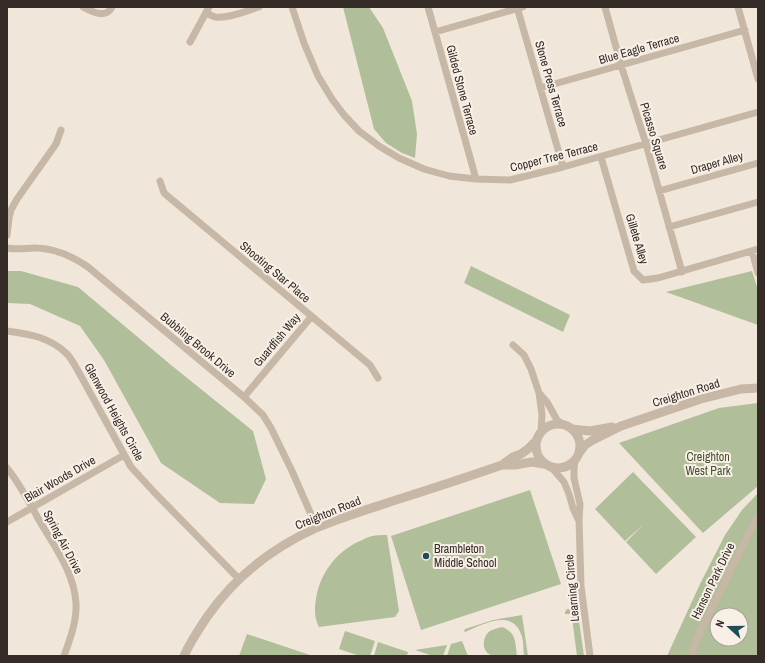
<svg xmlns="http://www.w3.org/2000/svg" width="765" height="663" font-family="'Archivo Narrow',sans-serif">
	<rect width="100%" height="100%" fill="#f0e6da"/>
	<path fill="#b1be9a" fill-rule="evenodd" d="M343 7H369L383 28 412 101 417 134 415 158 402 153 386 143 374 129Z
		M471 266 570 315 563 332 464 283Z
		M7 271H21L78 287 171 365 253 431 266 479 254 504 220 503 161 463 104 360 80 326 30 304 7 303Z
		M752 271 758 290V325L666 292Z
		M758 403V486L703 533 619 443 719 408Z
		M633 472 696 537 656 574 626 542 644 524 625 541 595 509Z
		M530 490 561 584 421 630 391 536Z
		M758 493V656H667L700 584 725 535 742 510ZM717 615H741V639H717Z
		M387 535 399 611 395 617 319 627C317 623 315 617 315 612 315 584 328 560 352 545 358 542 365 538 372 536 377 535 382 535 387 535Z
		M567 609 573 610 578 614 584 656H577L572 618V614H565V612Z
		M522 615 528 656H524C523 649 524 640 521 634 511 608 482 625 465 632L464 631 465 629 493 620Z
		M502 627C517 633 515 642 517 656 511 656 495 657 491 655 481 651 482 637 490 631 493 629 498 628 502 627Z
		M345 631 375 641 370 656H360L339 649Z
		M247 634 313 656H239Z
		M462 641 468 656H447L451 644Z
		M378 642 408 652 407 656H374Z
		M447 645 443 656H433L415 650Z"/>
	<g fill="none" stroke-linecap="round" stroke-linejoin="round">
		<path stroke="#c7b7a6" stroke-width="7" d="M83 7C92 12 106 19 112 7
			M292 7 304 43 318 76 332 99 344 115 359 131 379 146 399 158 424 169 449 176 476 179 510 180 563 167 758 112
			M428 7 476 179
			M517 7 563 167
			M605 7 621 65 646 144 682 272
			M738 7 758 79
			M206 13C209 14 212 16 215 17 228 19 246 11 259 7
			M435 32 523 7
			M190 42 209 7
			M540 88 745 30
			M601 157 634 271 643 280 658 278 758 249
			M160 181 164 193 370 365 378 378
			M659 191 758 163
			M669 227 758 202
			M7 235 9 218 11 210 17 199 56 144 61 130
			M7 248C15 250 26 248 35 248 55 248 72 256 88 267L244 397 263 415 271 428 292 471 317 528
			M752 251 758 273
			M7 331C29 334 50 337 67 354 71 358 74 364 77 369L131 467 154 492 239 579
			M513 345 524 355 531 369 539 393 542 414 541 433
			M539 393 547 402 557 420 564 425
			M244 397 311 317
			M575 460 574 469V478L580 504 579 519 581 586 590 656
			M7 468C20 484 29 502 39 520 54 546 74 572 76 603 77 621 70 639 64 656
			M552 468 564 482 569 494 573 508 578 519
			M7 522 124 455
			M692 656 694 647 700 632 756 519 758 517"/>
		<path stroke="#c7b7a6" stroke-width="9" d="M536 446a22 22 0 1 1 44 0a22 22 0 1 1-44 0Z
			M572 429 590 431 612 427
			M579 453 585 445 593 440 621 426 701 399 741 389 758 388
			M502 465 513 457 521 454 528 449 537 440
			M184 656C190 642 199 629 207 617 234 578 272 548 316 528 342 517 369 509 396 500 431 489 467 477 502 465H515L532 462 544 464"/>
	</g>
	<circle fill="#1e4e53" stroke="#f8f0e6" stroke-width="1.5" cx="426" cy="556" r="4"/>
	<g text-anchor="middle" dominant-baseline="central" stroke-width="4" stroke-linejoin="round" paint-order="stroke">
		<g font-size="12" fill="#342b27" stroke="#f8f0e6">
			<text transform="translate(639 49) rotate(-16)">Blue Eagle Terrace</text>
			<text transform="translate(551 84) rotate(74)">Stone Press Terrace</text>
			<text transform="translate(462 90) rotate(75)">Gilded Stone Terrace</text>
			<text transform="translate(654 136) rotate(73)">Picasso Square</text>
			<text transform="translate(554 157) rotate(-14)">Copper Tree Terrace</text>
			<text transform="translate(717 163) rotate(-16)">Draper Alley</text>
			<text transform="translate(637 239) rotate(73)">Gillete Alley</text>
			<text transform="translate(275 272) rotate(40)">Shooting Star Place</text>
			<text transform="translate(277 340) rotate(-50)">Guardfish Way</text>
			<text transform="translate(198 345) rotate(40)">Bubbling Brook Drive</text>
			<text transform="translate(686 393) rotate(-17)">Creighton Road</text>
			<text transform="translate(114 412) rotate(61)">Glenwood Heights Circle</text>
			<text transform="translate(60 479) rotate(-30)">Blair Woods Drive</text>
			<text transform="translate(328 513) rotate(-22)">Creighton Road</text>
			<text transform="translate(63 542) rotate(62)">Spring Air Drive</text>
			<text transform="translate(713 581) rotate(-64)">Hanson Park Drive</text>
			<text transform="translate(572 588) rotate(-95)">Learning Circle</text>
		</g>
		<g font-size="12" fill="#42512c" stroke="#f8f0e6">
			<text x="708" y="457">Creighton<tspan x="708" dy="14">West Park</tspan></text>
		</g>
		<g font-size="12" fill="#342b27" stroke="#f8f0e6" text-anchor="start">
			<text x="434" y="549">Brambleton<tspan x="434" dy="14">Middle School</tspan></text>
		</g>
	</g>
	<rect width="765" height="663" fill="none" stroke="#342b27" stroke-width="16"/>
	<g transform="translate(729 627) rotate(291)"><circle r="19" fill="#f8f0e6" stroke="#aaa19a"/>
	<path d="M0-3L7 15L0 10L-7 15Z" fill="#1e4e53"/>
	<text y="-6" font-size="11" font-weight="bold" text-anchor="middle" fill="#342b27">N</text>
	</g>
</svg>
